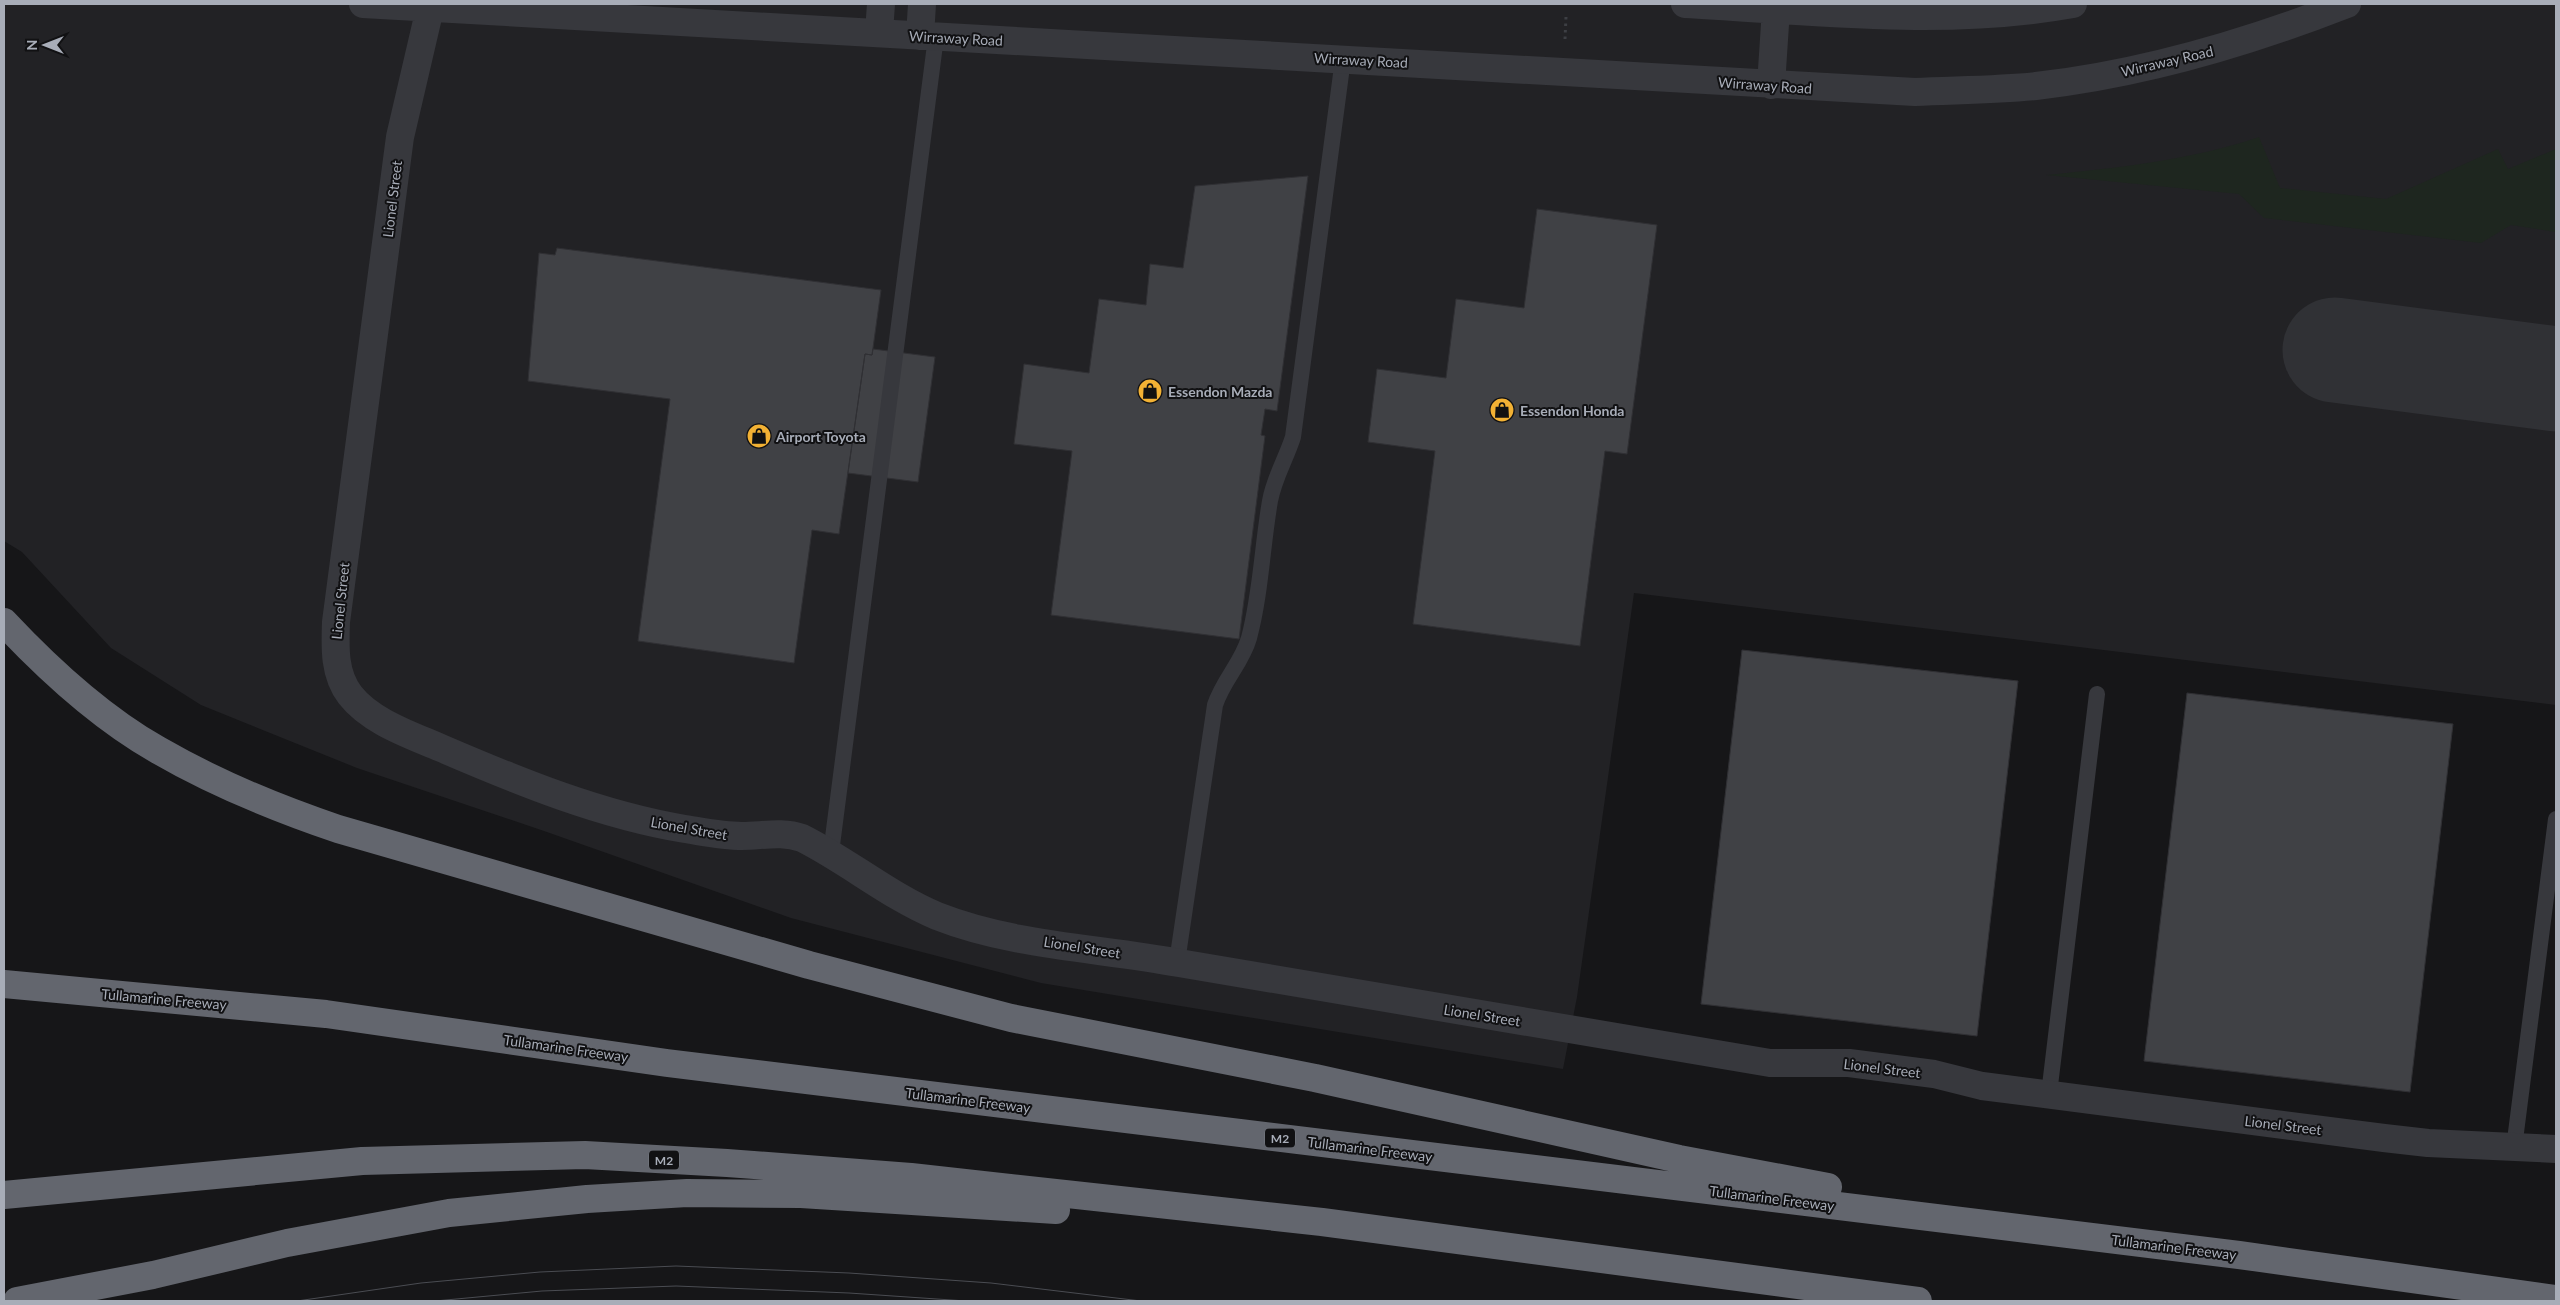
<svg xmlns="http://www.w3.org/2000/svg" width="2560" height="1305" font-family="Lato,sans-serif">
	<rect width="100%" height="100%" fill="#161618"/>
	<path fill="#222225" d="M4 4H2556V705L1634 593 1577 997 1563 1069 1041 983 791 918 544 831 357 768 201 705 111 648 22 552 4 541Z"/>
	<path fill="#1e261f" d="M2259 137 2280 188 2386 199 2498 149 2508 169 2556 149V232L2511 225 2481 243 2264 218 2239 194 2046 175C2118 168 2191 160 2259 137Z"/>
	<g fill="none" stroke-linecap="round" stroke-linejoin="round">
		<path stroke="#303135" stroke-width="105" d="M2335 350 2556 379"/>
	</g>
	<path fill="#404145" stroke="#303034" d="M1308 176 1277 411 1265 409 1261 435 1265 436 1239 639 1051 615 1072 451 1014 444 1024 364 1089 373 1099 299 1146 305 1150 264 1183 268 1195 186Z
		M1537 209 1657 225 1627 454 1605 451 1580 646 1413 624 1435 451 1368 442 1377 369 1446 378 1456 299 1524 308Z
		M557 248 881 290 872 355 865 354 839 534 812 530 794 663 638 641 670 399 528 381 539 253 555 255Z
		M873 349 935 357 918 482 848 473 865 354 872 355Z
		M1742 650 2018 681 1977 1036 1701 1004Z
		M2187 693 2453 724 2410 1092 2144 1061Z"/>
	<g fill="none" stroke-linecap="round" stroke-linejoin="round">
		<path stroke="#3d3f44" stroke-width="3" stroke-dasharray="2.5 4" stroke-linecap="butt" d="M1565 39 1566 17"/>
		<path stroke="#37383d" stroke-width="16" d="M831 853 936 37
			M1177 962 1215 705C1223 680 1242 663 1249 638 1261 593 1262 547 1270 501 1274 478 1286 459 1293 437L1343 59
			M2049 1094 2097 694
			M2514 1148 2556 819"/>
		<path stroke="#37383d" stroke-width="28" d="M363 4 1915 92C1955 90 1996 90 2036 86 2143 74 2247 43 2347 4
			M431 4 400 137 336 622C335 648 334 674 350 695 371 722 411 735 441 748 520 782 601 815 685 829 704 832 723 836 742 836 762 836 782 831 802 838 848 861 889 896 937 916 1013 946 1099 948 1179 963 1376 998 1573 1031 1770 1063H1849L1934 1074 1982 1086 2384 1138 2428 1143 2556 1149
			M1685 4C1813 11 1945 27 2073 4
			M879 32 881 4
			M920 36 922 4
			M1771 85 1776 9"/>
		<path stroke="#63666e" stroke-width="28" d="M4 622C49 670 100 717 158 750 215 783 276 808 338 829L809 965 1011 1018 1315 1078 1679 1159 1828 1187
			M4 984 326 1014 667 1063 2239 1255 2556 1299
			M4 1195 362 1161 585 1155 727 1163 911 1177 1322 1222 1918 1301
			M17 1301 153 1275 287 1243 449 1213 587 1199 687 1193 801 1194 1056 1210"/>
		<path stroke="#4a4c52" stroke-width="1" d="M297 1301 421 1283 540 1272 676 1266 849 1273 991 1283 1141 1301
			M435 1301 542 1291 676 1286 849 1293 966 1301"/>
	</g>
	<defs>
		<symbol id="shop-disc" viewBox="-11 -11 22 22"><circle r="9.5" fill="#f2b134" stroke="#111113"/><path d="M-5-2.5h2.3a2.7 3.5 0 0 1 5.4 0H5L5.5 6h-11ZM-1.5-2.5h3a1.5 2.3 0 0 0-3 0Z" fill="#111"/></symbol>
	</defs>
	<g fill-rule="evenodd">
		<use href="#shop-disc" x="1136" y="377" width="28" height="28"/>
		<use href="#shop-disc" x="1488" y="396" width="28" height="28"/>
		<use href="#shop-disc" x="745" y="422" width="28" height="28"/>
	</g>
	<g text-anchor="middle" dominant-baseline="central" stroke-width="4" stroke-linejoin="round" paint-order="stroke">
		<g fill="#111113" stroke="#7b7e86" stroke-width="1">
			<rect x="1265" y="1128.5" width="30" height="19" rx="4"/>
			<rect x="649" y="1150.5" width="30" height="19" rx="4"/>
		</g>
		<g font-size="12" font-weight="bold" fill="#a8adb8">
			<text x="1280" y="1138">M2</text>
			<text x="664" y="1160">M2</text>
		</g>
		<g font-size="14" fill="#a8adb8" stroke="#111113">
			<text transform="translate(956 38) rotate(3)">Wirraway Road</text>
			<text transform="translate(1361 60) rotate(3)">Wirraway Road</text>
			<text transform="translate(2167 61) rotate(-13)">Wirraway Road</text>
			<text transform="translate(1765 85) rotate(4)">Wirraway Road</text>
			<text transform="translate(392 199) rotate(-83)">Lionel Street</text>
			<text transform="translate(340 601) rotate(-84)">Lionel Street</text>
			<text transform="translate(689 828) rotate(10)">Lionel Street</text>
			<text transform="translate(1082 947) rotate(9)">Lionel Street</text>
			<text transform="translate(164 999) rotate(5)">Tullamarine Freeway</text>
			<text transform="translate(1482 1015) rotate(9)">Lionel Street</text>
			<text transform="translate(566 1048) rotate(8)">Tullamarine Freeway</text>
			<text transform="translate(1882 1068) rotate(7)">Lionel Street</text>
			<text transform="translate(968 1100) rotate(7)">Tullamarine Freeway</text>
			<text transform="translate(2283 1125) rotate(7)">Lionel Street</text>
			<text transform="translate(1370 1149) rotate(7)">Tullamarine Freeway</text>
			<text transform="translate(1772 1198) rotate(7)">Tullamarine Freeway</text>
			<text transform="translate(2174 1247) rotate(7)">Tullamarine Freeway</text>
		</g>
		<g font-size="14" font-weight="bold" fill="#a8adb8" stroke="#111113" text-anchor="start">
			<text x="1168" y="391">Essendon Mazda</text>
			<text x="1520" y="410">Essendon Honda</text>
			<text x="776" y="436">Airport Toyota</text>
		</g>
	</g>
	<rect width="2560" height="1305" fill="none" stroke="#a8adb8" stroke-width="10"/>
	<g transform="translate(45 45) rotate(270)" stroke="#111113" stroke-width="4" paint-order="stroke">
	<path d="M0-4L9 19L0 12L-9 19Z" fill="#a8adb8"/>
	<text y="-8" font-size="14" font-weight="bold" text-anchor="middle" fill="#a8adb8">N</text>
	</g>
</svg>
